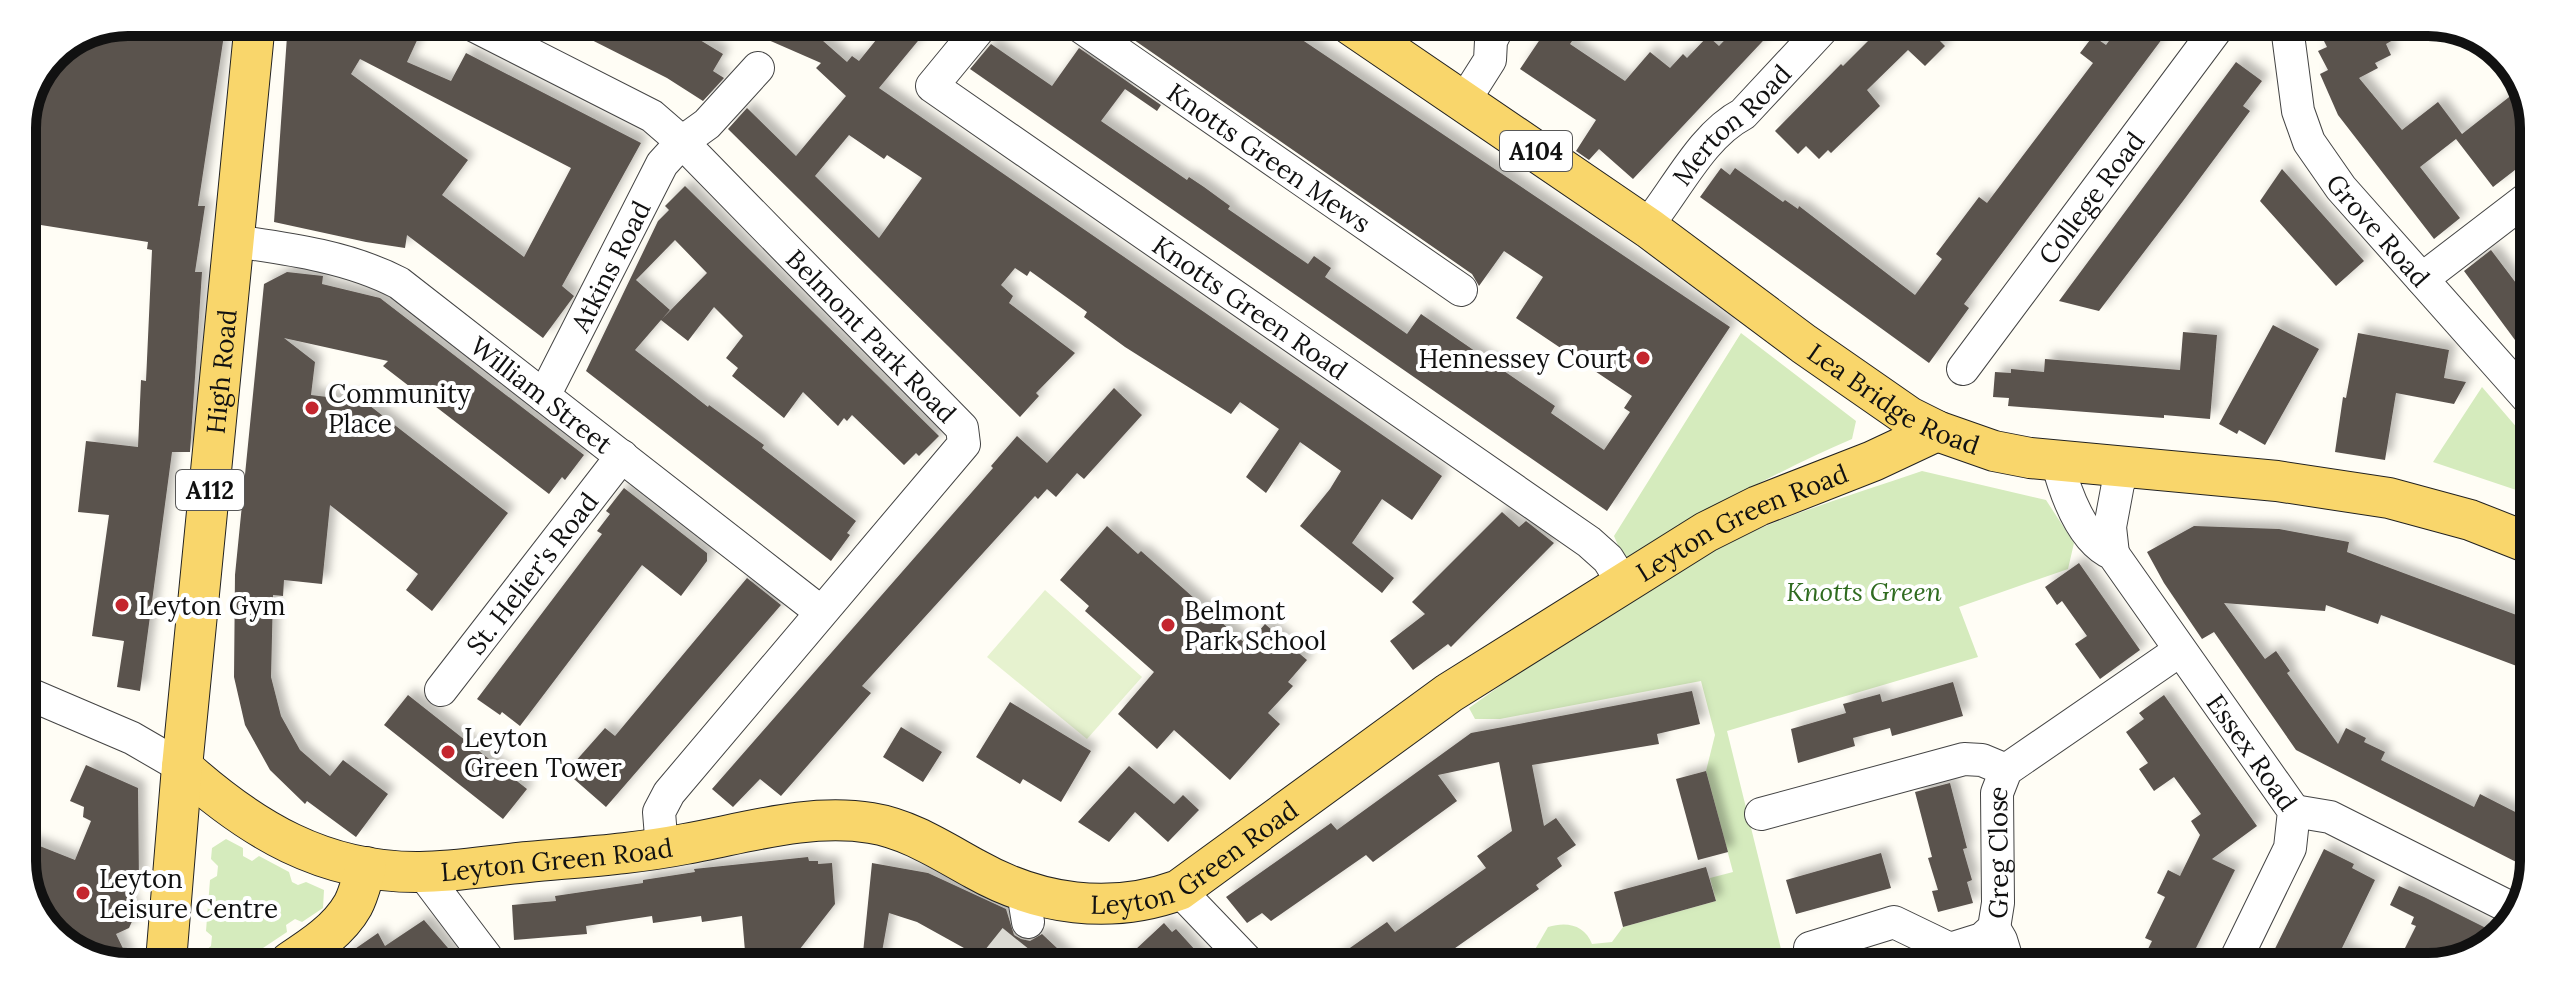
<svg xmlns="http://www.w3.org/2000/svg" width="2556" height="989" font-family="Lora,serif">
	<defs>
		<filter id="shadow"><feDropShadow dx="7" dy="-7" stdDeviation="4" flood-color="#0004"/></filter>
	</defs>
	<rect width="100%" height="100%" fill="#fffdf5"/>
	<path fill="#d5ebbd" d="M1741 333 1856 421 1852 439C1772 473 1699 516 1624 559L1614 536Z
		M2482 387 2531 444V495L2433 462Z
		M1922 471 2046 500 2074 543 2068 569 1959 607 1978 657 1727 731 1785 965H1526L1548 927C1567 921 1585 925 1592 944L1612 942 1623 927 1716 901 1710 878 1733 872 1706 771 1715 735 1701 681 1500 719H1475L1469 708C1540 658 1611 602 1688 562 1762 522 1842 498 1922 471Z
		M226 839 243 848V856L252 861 259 856 289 872 292 882 298 885 306 882 324 890 323 908 302 922 295 919 286 925 287 932 257 952 249 948 241 953V962H204L205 951 211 946 212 936 206 931 210 880 217 876 218 866 211 859 212 848Z"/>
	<path fill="#e6f2cf" d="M1045 590 1142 677 1087 739 987 657Z"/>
	<path fill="#5a524d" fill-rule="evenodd" filter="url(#shadow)" d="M128 22 224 35 198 206H205L195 272H202L190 452H172L140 691 117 687 124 641 92 636 109 515 78 512 86 441 138 447 141 380 146 381 152 250 147 249 148 242 22 222V121L53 53Z
		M288 22 425 23 407 62 451 81 466 53 641 143 562 286 574 296 543 338 407 235 405 248 366 242 274 222ZM360 59 571 168 524 257 442 195 468 160 351 74Z
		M558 23H672L723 54 713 71 724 78 703 101 667 78Z
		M732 24H793L814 33 847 62 852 56 859 61 889 24H932L879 88 1442 476 1412 520 1382 499 1352 543 1394 578 1382 593 1300 526 1330 489 1341 471 1300 442 1266 493 1246 477 1279 429 1240 402 1231 414 1125 347 1084 317 1087 312 1030 271 1027 276 1015 268 1001 285 1013 296 1009 303 1075 353 1036 393 1039 396 1020 417 728 129 747 108 796 156 846 96 816 68 821 63ZM849 135 884 159 887 155 922 178 879 238 815 176Z
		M1111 24 1280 25 1730 327 1607 511 970 69 991 44 1052 86 1079 48 1161 105 1157 111 1125 89 1101 121 1187 180 1189 177 1204 187 1230 206 1228 209 1308 264 1314 256 1331 268 1325 277 1407 334 1421 314 1555 406 1551 413 1604 450 1630 412 1624 408 1632 396 1516 318 1543 277 1504 251 1479 286 1472 274Z
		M1549 26H1582L1570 44 1625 81 1650 52 1670 68 1683 54 1687 58 1708 36 1719 46 1738 26H1777L1633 179 1599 149 1589 160 1576 151 1596 120 1520 69Z
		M1883 26H1925L1945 46 1925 66 1908 50 1867 90 1880 106 1831 153 1828 150 1819 159 1806 146 1798 154 1775 131 1841 64 1843 66Z
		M2119 27H2171L1964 304 1969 308 1929 363 1700 197 1721 168 1730 175 1735 168 1783 202 1785 200 1798 209 1799 206 1915 295 1942 259 1936 254 1979 197 1987 203 2093 63 2080 53 2093 36 2106 45Z
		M2317 27 2414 28 2386 44 2391 55 2375 63 2378 68 2359 78 2402 130 2438 102 2462 134 2513 94 2534 120 2533 156 2493 187 2456 139 2420 167 2460 218 2434 239 2338 115 2320 74 2328 70 2318 51 2327 47Z
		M2236 62 2262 81 2243 106 2250 111 2183 201 2099 311 2059 301Z
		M2282 169 2364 261 2336 286 2260 201Z
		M685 186 939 436 919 456 916 453 904 465 852 415 847 421 844 418 838 426 803 392 784 418 732 376 738 368 726 358 743 336 714 307 688 341 661 320 635 350 708 407 709 405 764 445 762 448 856 521 847 533 850 535 831 561 586 371 658 221 669 210 665 206ZM675 240 707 273 662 319 670 310 636 280Z
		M2491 250 2519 287 2533 277 2532 363 2464 271Z
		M287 272 323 276 322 284 380 298 584 455 565 480 562 477 549 494 383 366 388 361 284 338 315 362 311 395 352 400 356 395 508 513 432 611 406 590 418 574 330 505 322 584 284 580 283 596 273 595 271 677 281 716 300 750 330 776 343 760 388 794 356 837 307 801 305 804 270 770 245 725 234 677 235 575 264 284Z
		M2273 325 2319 349 2265 445 2239 430 2237 434 2219 424Z
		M2183 332 2217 335 2210 419 2164 415V418L2008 406 2009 398 1993 397 1995 372 2011 373V369L2044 372 2045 359 2180 370Z
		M2358 333 2449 350 2444 378 2466 382 2454 404 2396 393 2385 460 2335 452 2343 397 2346 398Z
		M1114 388 1142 415 1084 479 1077 473 1056 497 1047 489 1038 499 1035 496 862 686 871 693 781 796 760 779 733 807 712 789 993 468 991 466 1017 436 1047 463Z
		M624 488 707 553V561L681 596 642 565 520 726 502 712 500 715 477 699 602 534 597 531 610 514 606 511Z
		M1502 512 1519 527 1526 521 1554 543 1451 647 1448 644 1413 670 1390 641 1425 614 1412 602Z
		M1107 526 1138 554 1141 551 1247 645 1265 624 1307 660 1288 682 1293 686 1268 713 1280 724 1230 780 1174 730 1157 749 1118 714 1154 672 1085 611 1089 606 1060 580Z
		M2194 526 2279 529 2349 542 2347 552 2530 620V671L2381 615 2378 624 2326 605 2325 611 2224 603 2265 659 2276 651 2290 671 2287 673 2338 744 2346 728 2366 738 2364 742 2385 752 2381 760 2474 807 2480 794 2529 819 2528 868 2296 750 2214 632 2202 639 2164 583 2147 552Z
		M2079 563 2140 650 2100 679 2075 644 2087 636 2062 601 2057 605 2045 587Z
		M747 578 781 605 606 807 566 772 605 728 615 736Z
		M1953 682 1963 716 1892 736 1890 728 1853 738 1855 746 1798 763 1791 729 1846 713 1843 704 1880 694 1882 702Z
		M1692 691 1700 724 1657 734 1659 744 1532 765 1544 826 1556 818 1576 845 1557 858 1562 866 1536 885 1539 889 1431 965 1327 964 1387 922 1395 932 1486 868 1477 856 1512 831 1499 762 1438 775 1457 801 1373 862 1366 855 1271 921 1262 913 1247 923 1226 897 1331 823 1337 830 1471 733Z
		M408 695 527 789 503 819 384 725Z
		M2164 695 2257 826 2212 859 2235 870 2187 966H2157L2143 959 2152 941 2145 938 2165 897 2157 893 2168 870 2180 876 2200 835 2191 821 2201 814 2174 777 2154 791 2139 769 2148 763 2126 732 2144 719 2139 713Z
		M1010 702 1091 751 1061 802 1023 779 1020 784 976 757Z
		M901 727 942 752 923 782 883 757Z
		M86 765 138 788 139 883 119 875 135 915 129 928 116 934 129 961H93L44 925 22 869V839L75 860 91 821 83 817 84 807 70 801Z
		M1129 766 1174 804 1183 795 1199 810 1168 842 1135 812 1109 842 1078 822Z
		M1706 771 1728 852 1698 860 1676 779Z
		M1950 783 1967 848 1963 849 1972 880 1967 882 1973 903 1938 912 1932 891 1938 890 1928 858 1932 857 1915 792Z
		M2324 849 2354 864 2352 868 2375 880 2342 948 2380 967H2266Z
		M1881 853 1891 888 1796 914 1786 880Z
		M808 857 809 861H818V864L832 863 835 904 789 963H746L742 916 702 922 701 916 653 923 652 916 586 926 587 934 514 940 512 905 556 901 555 896 643 883V880L695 872 694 869Z
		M872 863 928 873 1006 909 1014 935 1021 939 1030 941 1042 934 1074 964 991 963 917 922 889 913 880 963H862Z
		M1706 867 1716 901 1623 927 1614 892Z
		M2399 886 2424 897 2500 935 2492 945 2429 967H2410L2415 958 2403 952 2416 926 2411 924 2414 917 2390 905Z
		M424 920 460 962H336L378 933 385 946Z
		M1164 923 1172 932 1176 929 1208 964H1120Z"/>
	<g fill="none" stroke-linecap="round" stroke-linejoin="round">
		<path stroke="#dbdad3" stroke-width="32" stroke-dasharray="32 16" stroke-linecap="butt" d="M995 963 1028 922"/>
		<defs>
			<g id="minor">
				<path id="s1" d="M469 23 652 116 682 142 962 428 964 444 669 793 659 812 662 849"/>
				<path id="s2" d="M983 24 932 86 1589 542 1608 559 1623 583"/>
				<path id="s3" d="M1077 24 1461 290"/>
				<path id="s4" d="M2287 27 2298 111 2309 142 2341 188 2532 403"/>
				<path d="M1464 101 1490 60 1491 41 1499 25"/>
				<path id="s5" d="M1646 227C1676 191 1701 136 1743 114L1825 26"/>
				<path id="s6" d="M234 241C290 249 349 257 399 283L821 612"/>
				<path d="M2422 279 2533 194"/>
				<path id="s7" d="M1963 369 2218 27"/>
				<path id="s8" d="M544 396 662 164 682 142 707 124 758 68"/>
				<path id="s9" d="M2057 461C2065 492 2082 541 2113 554L2294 811 2290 848 2232 967"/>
				<path d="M2113 554 2110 527 2118 484 2126 468"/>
				<path id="s10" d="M441 690 622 456"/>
				<path d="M22 691 132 738 182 767"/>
				<path d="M2294 811 2330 817 2517 911"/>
				<path d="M1761 814 1964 759 1982 760 2006 770"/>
				<path d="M422 872 490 962"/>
				<path d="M1179 890 1250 964"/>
				<path d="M1023 892 1028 922"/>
				<path d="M1994 928 2001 940 2009 966"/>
				<path id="s11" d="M1810 948 1894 922 1950 949 1982 939 1994 928 1998 903 1997 793 2006 770 2179 651"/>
			</g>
			<g id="major">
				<path id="s12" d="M1351 25 1650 229 1804 344 1909 417 1937 431 1994 451 2030 458 2277 481 2389 498 2470 520 2531 544"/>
				<path id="s13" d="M182 767C251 829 323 873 420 872 456 872 493 865 528 862 581 857 634 854 685 844 746 833 809 813 871 823 909 829 942 851 975 869 1039 905 1110 915 1179 890L1449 693 1706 532 1758 506 1873 461 1937 431"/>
				<path id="s14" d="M166 961 182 767 255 22"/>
				<path d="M290 962C313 947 339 930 353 905 359 894 362 879 366 867"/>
			</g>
		</defs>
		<use href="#minor" stroke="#444" stroke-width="34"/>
		<use href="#major" stroke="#222" stroke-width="42"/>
		<use href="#minor" stroke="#fff" stroke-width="32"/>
		<use href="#major" stroke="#f9d66b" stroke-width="40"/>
	</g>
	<g fill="#c4262e" stroke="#fff" stroke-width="3">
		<circle cx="1643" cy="358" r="8"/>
		<circle cx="312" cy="408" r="8"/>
		<circle cx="122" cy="605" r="8"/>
		<circle cx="1168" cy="625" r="8"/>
		<circle cx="448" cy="752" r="8"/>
		<circle cx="83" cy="893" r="8"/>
	</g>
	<g text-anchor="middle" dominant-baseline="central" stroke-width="8" stroke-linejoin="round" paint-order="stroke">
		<g fill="#fff" stroke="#585858" stroke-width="2">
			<rect x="1500" y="131" width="72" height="40" rx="6"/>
			<rect x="176" y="470" width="68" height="40" rx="6"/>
		</g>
		<g font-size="24" font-weight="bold" fill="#111">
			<text x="1536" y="151">A104</text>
			<text x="210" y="490">A112</text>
		</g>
		<g font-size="26" fill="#111" stroke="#fff">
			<text stroke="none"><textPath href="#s5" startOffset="134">Merton Road</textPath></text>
			<text stroke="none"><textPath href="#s3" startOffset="234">Knotts Green Mews</textPath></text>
			<text stroke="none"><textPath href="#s7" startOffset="214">College Road</textPath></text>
			<text stroke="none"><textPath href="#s4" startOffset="230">Grove Road</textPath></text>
			<text stroke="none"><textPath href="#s8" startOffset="146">Atkins Road</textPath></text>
			<text stroke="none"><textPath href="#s2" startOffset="468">Knotts Green Road</textPath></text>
			<text stroke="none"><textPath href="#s1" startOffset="516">Belmont Park Road</textPath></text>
			<text stroke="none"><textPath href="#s14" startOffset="592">High Road</textPath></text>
			<text stroke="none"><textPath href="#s6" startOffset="352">William Street</textPath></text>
			<text stroke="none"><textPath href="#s12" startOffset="660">Lea Bridge Road</textPath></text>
			<text stroke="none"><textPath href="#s13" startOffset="1722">Leyton Green Road</textPath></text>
			<text stroke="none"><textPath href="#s10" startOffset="148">St. Helier's Road</textPath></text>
			<text stroke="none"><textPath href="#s9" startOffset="354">Essex Road</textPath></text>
			<text stroke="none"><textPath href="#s13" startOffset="1074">Leyton Green Road</textPath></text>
			<text stroke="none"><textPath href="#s11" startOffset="276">Greg Close</textPath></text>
			<text stroke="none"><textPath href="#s13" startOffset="404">Leyton Green Road</textPath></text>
		</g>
		<g font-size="26" fill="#111" stroke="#fff" text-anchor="start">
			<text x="1627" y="358" text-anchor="end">Hennessey Court</text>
			<text x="328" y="393">Community<tspan x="328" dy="30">Place</tspan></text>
			<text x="138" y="605">Leyton Gym</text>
			<text x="1184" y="610">Belmont<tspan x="1184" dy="30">Park School</tspan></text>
			<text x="464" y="737">Leyton<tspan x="464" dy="30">Green Tower</tspan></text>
			<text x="99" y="878">Leyton<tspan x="99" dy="30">Leisure Centre</tspan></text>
		</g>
		<g font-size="26" font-style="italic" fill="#2f6b1f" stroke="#fff">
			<text x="1864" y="591">Knotts Green</text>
		</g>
	</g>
	<path d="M0 0H2556V989H0ZM128 36H2428A92 92 0 0 1 2520 128V861A92 92 0 0 1 2428 953H128A92 92 0 0 1 36 861V128A92 92 0 0 1 128 36Z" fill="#fff" fill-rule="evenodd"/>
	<path fill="none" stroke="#111" stroke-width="10" d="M128 36H2428A92 92 0 0 1 2520 128V861A92 92 0 0 1 2428 953H128A92 92 0 0 1 36 861V128A92 92 0 0 1 128 36Z"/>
</svg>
